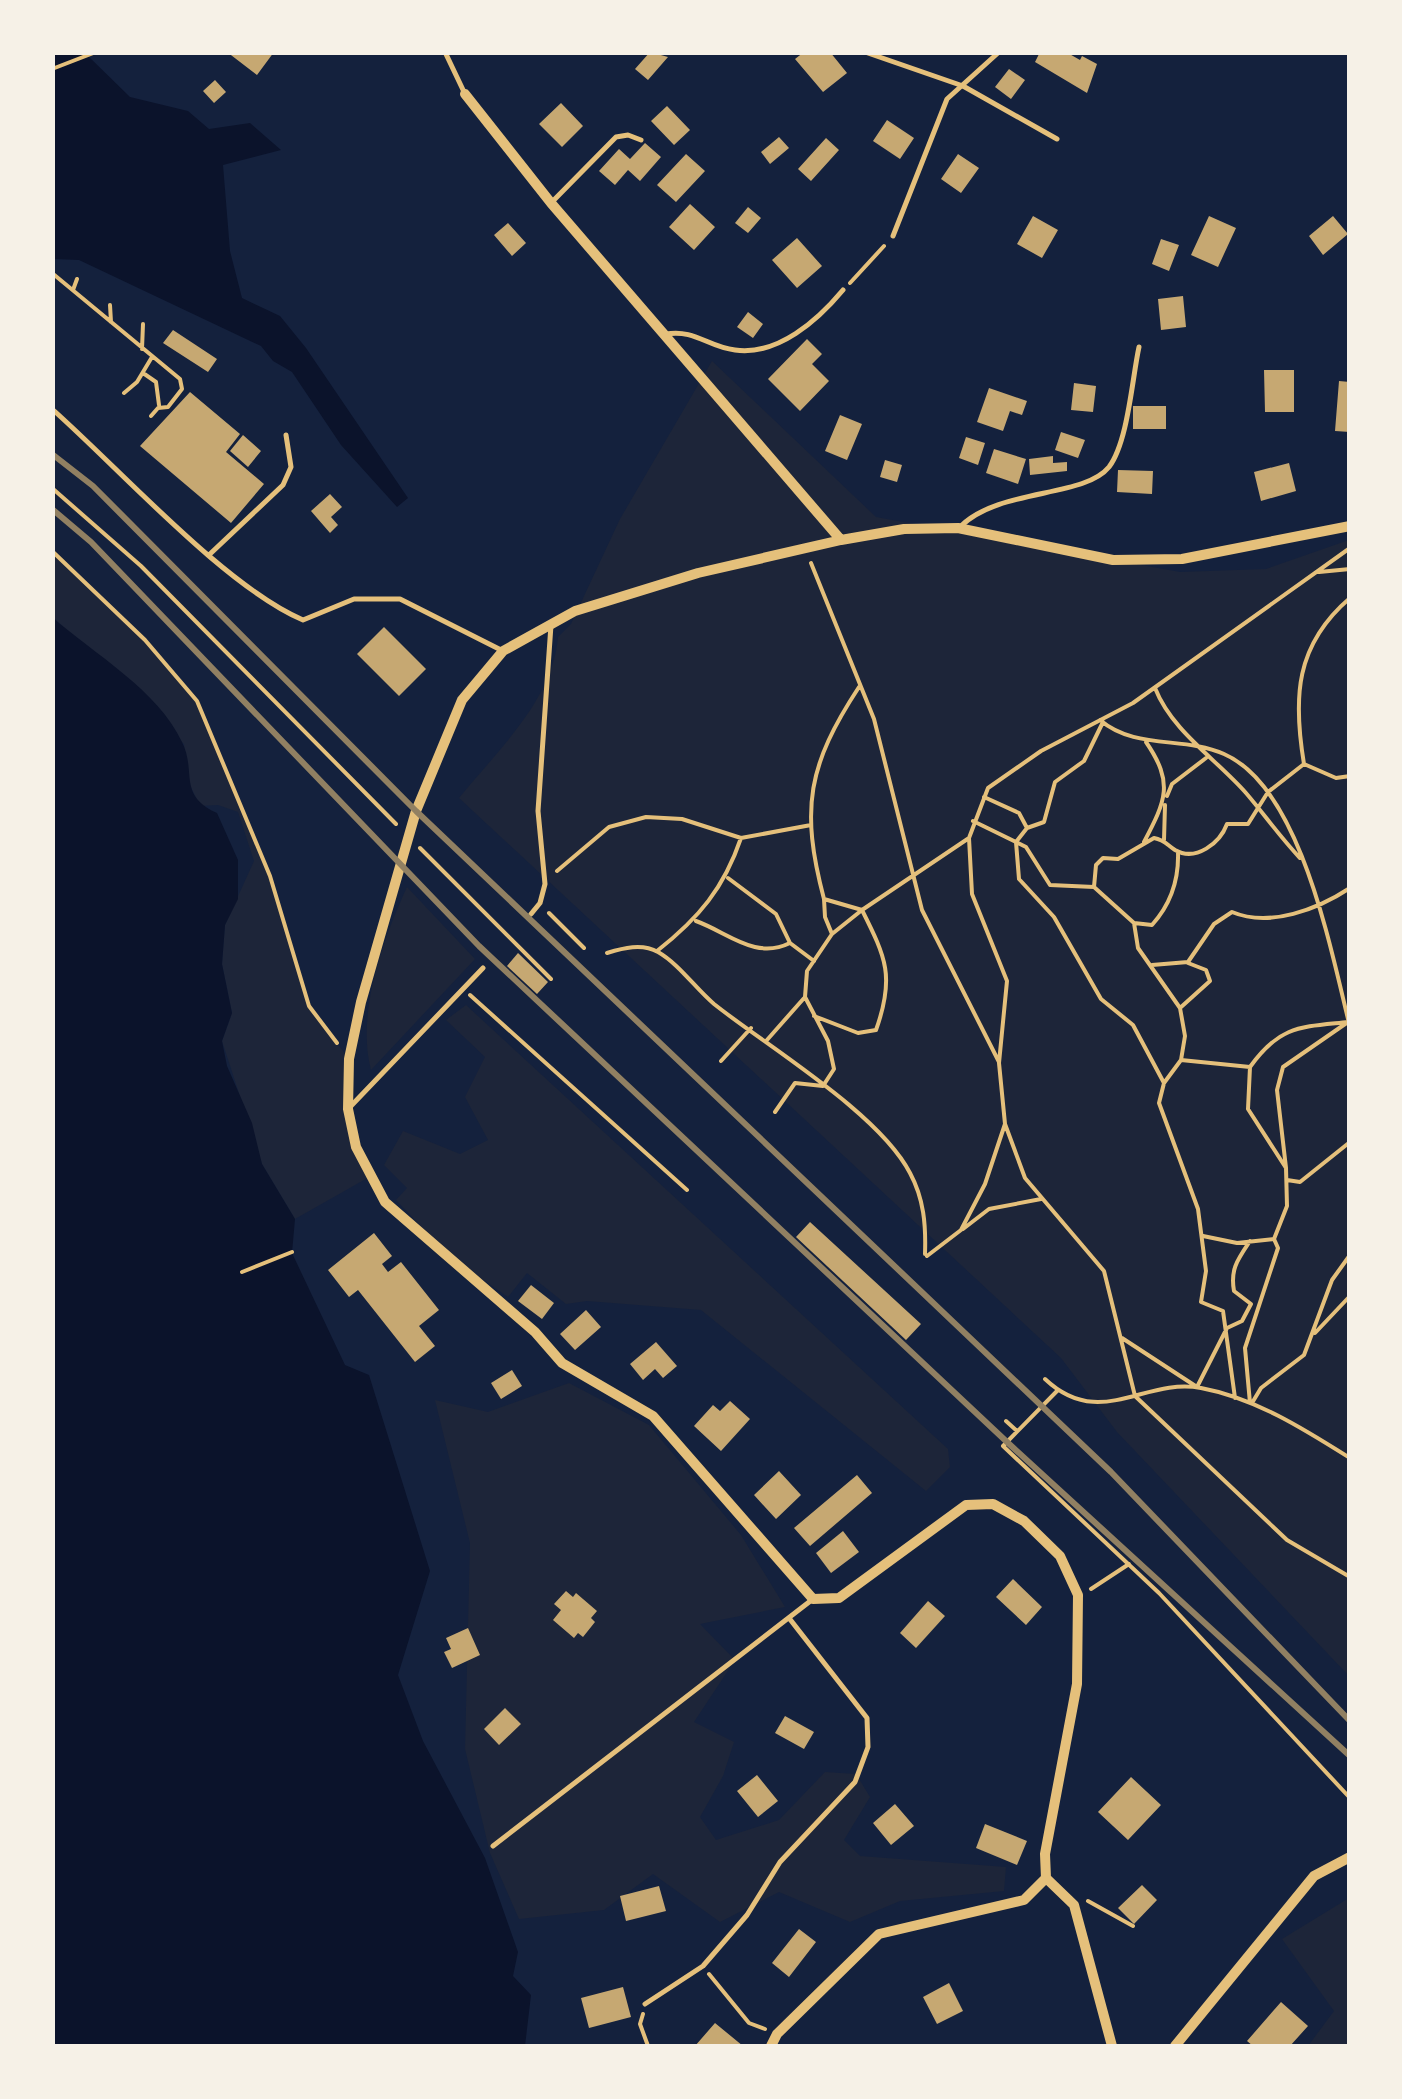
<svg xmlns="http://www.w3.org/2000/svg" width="1402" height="2099" font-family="'Fira Sans',sans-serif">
	<rect width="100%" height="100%" fill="#14213d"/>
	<path fill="#1d2539" d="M712 361 876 517 1180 572 1266 569 1349 540V1676L1117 1432 1061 1358 459 798C497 751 553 700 558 637L571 624 620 519Z
		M52 551 145 640 197 701 270 876 309 1006 349 1059 348 1109 371 1176 295 1219 262 1164 222 1041 232 1013 222 964 225 925 254 861 238 812 218 805 200 806 188 781 184 744 53 617Z
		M407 887 475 959 371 1070C356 1014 383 939 407 887Z
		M466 1005 948 1449 950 1467 926 1491 701 1310 587 1301 566 1304 527 1273 508 1297 450 1257 396 1200 407 1188 384 1165 403 1131 460 1154 488 1140 465 1097 485 1057 446 1020Z
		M569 1383 649 1425 741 1535 785 1607 700 1624 735 1660 694 1722 734 1742 723 1776 700 1817 716 1840 779 1820 825 1772 856 1774 870 1797 844 1840 860 1856 1006 1867 1004 1891 900 1901 850 1922 779 1892 720 1922 653 1874 604 1910 519 1919 490 1853 465 1749 470 1543 435 1400 488 1412Z
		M1349 1898V2046H1308L1334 2011 1282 1939Z"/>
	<path fill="#0b132b" d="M53 53H85L130 97 188 111 209 129 250 123 281 150 223 165 230 251 242 298 280 316 306 348 408 498 397 507 341 445 292 372 273 361 261 346 79 260 53 259Z
		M52 617C94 654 158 690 182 742 197 772 177 795 217 813L238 860V899L225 925 222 964 232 1013 222 1041 227 1066 252 1123 262 1164 295 1219 292 1253 345 1365 369 1375 430 1571 398 1675 423 1741 485 1858 518 1952 513 1976 531 1995 525 2046H53Z"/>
	<path fill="#c6a872" d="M227 52H274L257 75Z
		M650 52 668 57 648 80 635 69Z
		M804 52H830L847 73 823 92 795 59Z
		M1040 52H1066L1080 60 1082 56 1097 64 1087 93 1035 62Z
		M1009 69 1025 80 1011 99 995 87Z
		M215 80 226 92 214 103 203 91Z
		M561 103 583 126 562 147 539 124Z
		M667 106 690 130 674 145 651 121Z
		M887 120 914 138 900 159 873 141Z
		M779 137 789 148 770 164 761 152Z
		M826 138 839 150 811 181 798 169Z
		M645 143 661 157 640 181 628 170 615 185 599 171 619 149 630 159Z
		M686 154 705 171 676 202 657 185Z
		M958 154 979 168 961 193 941 179Z
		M690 204 715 227 694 250 669 227Z
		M748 207 761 218 748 233 735 223Z
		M1033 216 1058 230 1042 258 1017 244Z
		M1209 216 1236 228 1218 267 1191 255Z
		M1333 216 1348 234 1323 255 1309 236Z
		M508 223 526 243 512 256 494 235Z
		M797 238 822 266 797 288 772 260Z
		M1161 239 1179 245 1169 271 1152 264Z
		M1183 296 1186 327 1161 330 1158 299Z
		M748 312 763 324 753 338 737 327Z
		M173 330 217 359 208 372 163 343Z
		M807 339 822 354 812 364 829 381 800 411 768 379Z
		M1264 370H1294V412H1265Z
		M1339 381 1350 382V432L1335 431Z
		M1074 383 1096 386 1093 412 1071 410Z
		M989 388 1027 401 1022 415 1010 411 1003 431 977 422Z
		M190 392 240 434 226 452 264 484 231 523 140 446Z
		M1133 406H1166V429H1133Z
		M840 415 862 424 847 460 825 451Z
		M1061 432 1085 440 1078 458 1055 450Z
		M243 435 261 451 248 467 230 451Z
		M966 437 985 443 978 465 959 458Z
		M994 449 1026 459 1018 484 986 473Z
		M1053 456V463L1067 462V471L1030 475 1029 459Z
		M885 460 902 465 897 482 880 477Z
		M1289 463 1296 491 1261 501 1254 472Z
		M1118 470 1153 471 1152 494 1117 492Z
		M330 494 342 507 331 517 338 525 330 533 311 511Z
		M384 627 426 669 399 696 357 654Z
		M518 953 548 982 537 994 507 966Z
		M810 1222 921 1324 906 1340 796 1237Z
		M374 1233 392 1256 382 1264 388 1272 401 1262 439 1310 419 1326 435 1346 415 1362 358 1290 349 1297 328 1270Z
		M531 1285 554 1303 542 1319 518 1301Z
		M586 1310 601 1327 575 1350 560 1334Z
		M656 1342 677 1366 663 1378 655 1369 643 1380 630 1364Z
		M512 1370 522 1386 501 1399 491 1383Z
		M730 1401 750 1419 721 1451 694 1426 713 1405 720 1411Z
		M779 1471 801 1495 776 1519 754 1495Z
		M857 1475 872 1493 810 1546 794 1528Z
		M843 1531 859 1552 831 1573 816 1553Z
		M1013 1579 1042 1607 1026 1625 996 1597Z
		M566 1591 573 1597 576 1593 597 1611 591 1618 595 1622 583 1637 578 1633 574 1638 553 1620 561 1610 554 1604Z
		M928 1601 945 1616 916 1648 900 1633Z
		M468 1628 480 1655 452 1668 444 1652 451 1649 446 1638Z
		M505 1708 521 1724 499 1745 484 1729Z
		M785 1716 814 1732 804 1749 775 1733Z
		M757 1775 778 1801 758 1817 737 1791Z
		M1131 1777 1161 1805 1128 1840 1098 1812Z
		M895 1804 914 1826 891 1845 873 1823Z
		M985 1824 1027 1841 1017 1865 976 1848Z
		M1142 1885 1157 1900 1134 1924 1118 1908Z
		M659 1886 666 1911 626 1921 620 1896Z
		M799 1929 816 1942 789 1977 772 1963Z
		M949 1983 963 2011 937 2024 923 1997Z
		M623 1987 631 2017 589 2028 581 1998Z
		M1281 2002 1308 2026 1290 2046H1253L1247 2041Z
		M715 2023 743 2046H695Z"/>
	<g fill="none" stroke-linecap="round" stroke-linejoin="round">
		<path stroke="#e5c07b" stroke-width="4" d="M52 69 96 52
			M52 273 180 379 182 389 168 407 158 408 151 416
			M850 283 884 246
			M73 290 77 279
			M110 305 111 322
			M142 349 143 324
			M143 373 156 382 159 405
			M124 393 137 382 152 357
			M52 488 141 566 396 824
			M52 551 145 640 197 701 270 876 309 1006 337 1043
			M811 563 874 719 922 910 999 1062
			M1319 572 1350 569
			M1155 688C1172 731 1216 759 1246 793 1264 814 1280 837 1300 858
			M1100 720C1135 750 1184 736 1224 754 1301 787 1331 952 1350 1027
			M1304 764C1293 698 1295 645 1350 598
			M1167 796 1172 784 1206 758
			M984 797 1019 813 1027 828
			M973 821 1016 842 1019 879 1054 917 1101 999 1133 1025 1164 1083
			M1164 840 1165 805
			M1144 842C1166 800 1174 783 1146 742
			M420 848 551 979
			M557 871 609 827 646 817 682 819 741 838 811 825
			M728 878 776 914 790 943
			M1094 887 1050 885 1026 847 1016 842 1027 828 1044 822 1055 782 1084 761 1103 722
			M824 899C800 808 808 765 859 687
			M549 913 584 948
			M696 921C729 933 755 960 790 943L814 961
			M1134 923 1152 925C1171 904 1179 881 1178 852
			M657 951C699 918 724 888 741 838
			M607 953C623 948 642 943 658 952 679 964 696 989 714 1004 768 1047 879 1113 910 1173 924 1199 926 1225 925 1254
			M1152 965 1188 962 1214 924 1232 912C1270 928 1318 909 1350 888
			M470 995 687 1190
			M1180 1008 1210 981 1206 970 1188 963
			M814 1016 858 1033 876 1030C895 977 886 958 862 910L824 899 825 917 832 934
			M767 1040 805 997
			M1181 1060 1250 1067C1280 1025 1301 1027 1348 1022L1283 1067 1277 1090 1286 1168
			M721 1061 751 1028
			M775 1112 795 1083 823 1086 834 1069 828 1041 805 997 807 971 832 934 862 910 969 838
			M1005 1124 1025 1178 1104 1271 1135 1396 1287 1540 1350 1577
			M1287 1180 1300 1182 1350 1142
			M963 1229 989 1209 1041 1199
			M1203 1236 1237 1243 1274 1239 1287 1206 1286 1168 1248 1109 1250 1067
			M927 1256 961 1230 985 1184 1005 1124 999 1063 1007 981 972 894 969 838 988 788 1041 751 1133 703 1350 548
			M242 1272 292 1252
			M1315 1333 1350 1296
			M1122 1338 1197 1387 1227 1328 1242 1321 1251 1304 1234 1291C1230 1269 1238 1259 1250 1241
			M1045 1379C1100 1431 1144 1377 1201 1388 1255 1398 1304 1429 1350 1458
			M1058 1390 1003 1446 1159 1593 1350 1798
			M1235 1398 1223 1311 1201 1302 1206 1271 1198 1209 1159 1103 1164 1083 1181 1060 1185 1036 1180 1008 1138 948 1134 923 1094 887 1096 865 1103 858 1118 859 1154 838C1165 840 1167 845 1175 850 1196 862 1220 843 1227 824H1248L1268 792 1304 764 1336 778 1350 776
			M1250 1403 1245 1348 1278 1248 1274 1239
			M1252 1403 1261 1388 1304 1355 1332 1280 1350 1255
			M1006 1421 1017 1431
			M1091 1589 1129 1564
			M1088 1901 1133 1926
			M709 1974 749 2023 765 2029
			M643 2014 640 2024 648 2046"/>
		<path stroke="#e5c07b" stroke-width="5" d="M445 52 465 94
			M865 52 963 86 1057 139
			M551 203 616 137 628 135 641 140
			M893 236 947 99 999 52
			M666 334C695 329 708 347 735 350 778 356 818 320 843 290
			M52 409C120 469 224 586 303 620L354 599H400L503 651
			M961 526C1000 488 1084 498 1109 467 1128 442 1132 379 1139 347
			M210 554 283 485 291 467 286 435
			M531 914 540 903 545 884 538 811 551 625
			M350 1107 483 968
			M493 1846 813 1599
			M645 2004 703 1966 747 1915 780 1862 855 1782 868 1747 867 1718 789 1618"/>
		<path stroke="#e5c07b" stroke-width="10" d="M465 94 551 203 841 540
			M771 2046 777 2034 879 1934 1024 1900 1046 1878
			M1112 2046 1074 1905 1046 1878 1045 1854 1077 1684 1078 1595 1060 1556 1024 1521 993 1504 966 1505 839 1598 813 1599 653 1416 562 1363 535 1332 385 1202 356 1147 348 1109 349 1059 361 1002 416 811 462 700 503 651 575 611 698 573 841 540 904 529 958 528 1113 560 1182 559 1350 526
			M1175 2046 1314 1876 1350 1857"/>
		<path stroke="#918062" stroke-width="6" d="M52 454 93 486 416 811 1111 1472 1350 1721
			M52 509 91 542 479 946 1007 1442 1350 1756"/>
	</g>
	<rect width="1402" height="2099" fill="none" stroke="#f6f1e7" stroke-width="110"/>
</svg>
